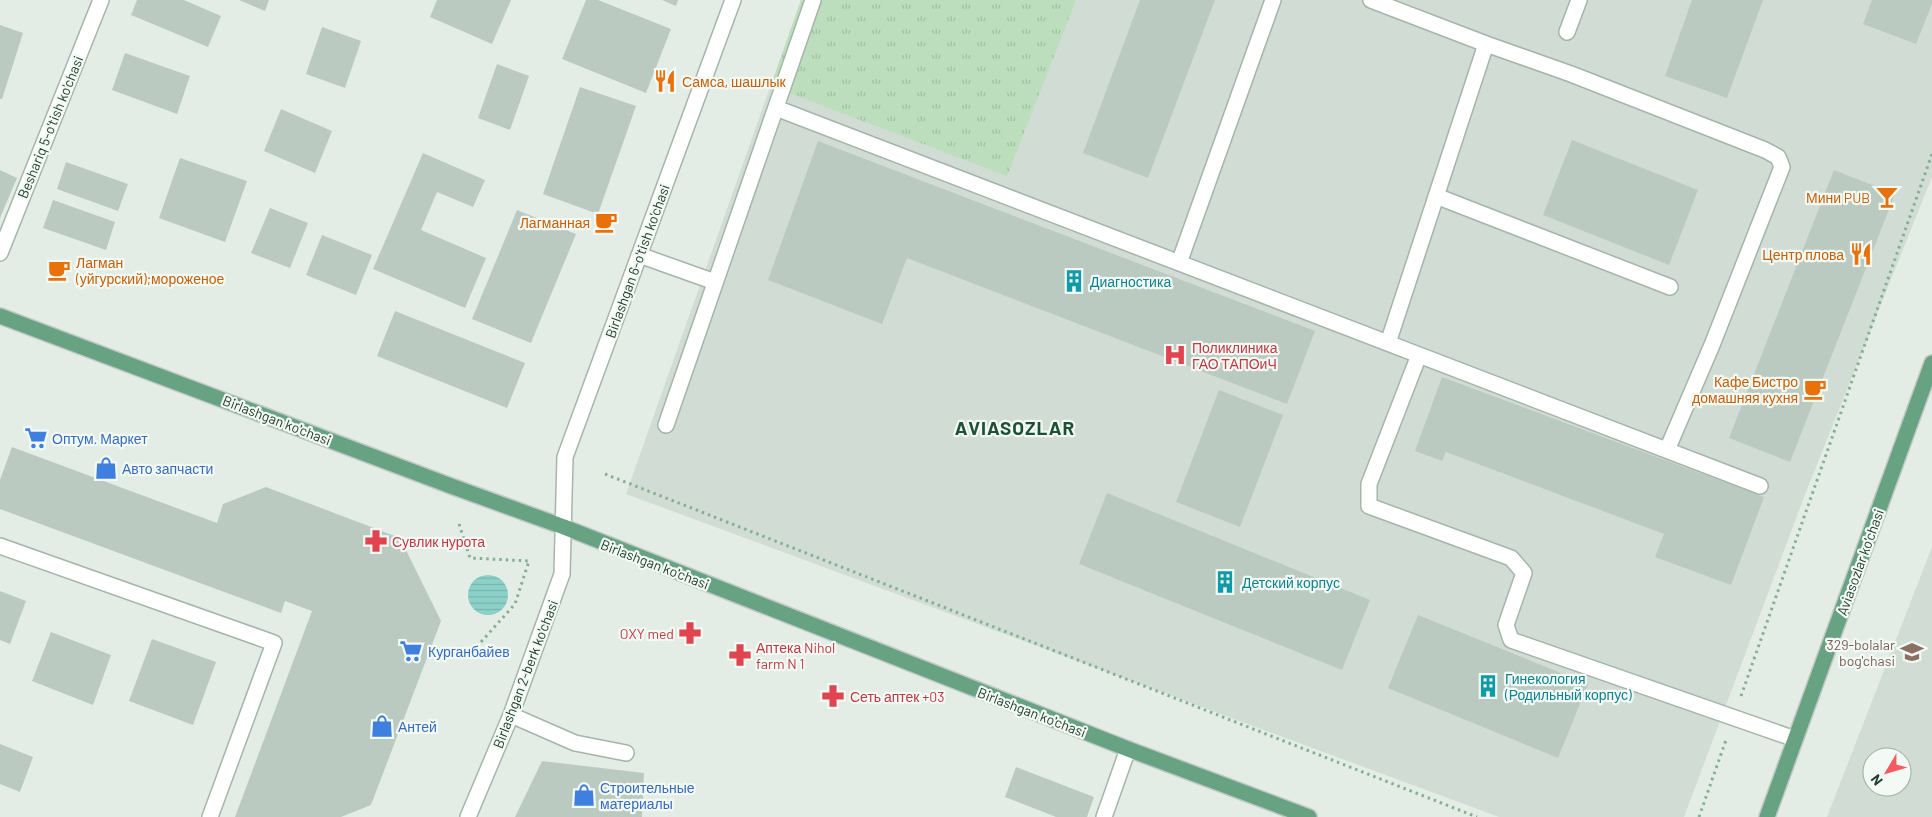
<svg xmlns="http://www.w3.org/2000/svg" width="1932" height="817" font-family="Barlow,sans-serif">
	<defs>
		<pattern id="grass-tufts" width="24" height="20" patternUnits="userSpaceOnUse" patternTransform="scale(1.25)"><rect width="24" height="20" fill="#bcdebc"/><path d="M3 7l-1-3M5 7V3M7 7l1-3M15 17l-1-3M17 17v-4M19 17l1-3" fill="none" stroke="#a1c0a2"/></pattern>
		<pattern id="water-rules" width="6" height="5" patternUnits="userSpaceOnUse" patternTransform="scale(1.25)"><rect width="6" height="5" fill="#8bd1c8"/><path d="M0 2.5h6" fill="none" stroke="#78b4ac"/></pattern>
	</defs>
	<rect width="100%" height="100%" fill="#e3ede5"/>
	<path fill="#d1dcd4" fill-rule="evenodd" d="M801 0H1932V177L1806 492 1684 817H1499L626 494Z
		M1932 547V817H1827ZM1872 757H1902V787H1872Z"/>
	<path fill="url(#grass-tufts)" d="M801 0H1076L1007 176 771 86Z"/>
	<path fill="url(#water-rules)" d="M468 595a20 20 0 1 1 40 0a20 20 0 1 1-40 0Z"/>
	<path fill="#bbcac0" d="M137 0H184L221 16 208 47 131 15Z
		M239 0H269L265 11Z
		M437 0H511L492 44 430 17Z
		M586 0H598L671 29 646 93 562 59Z
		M662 0H678L676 6Z
		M1140 0H1215L1148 178 1083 153Z
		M1692 0H1763L1727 98 1665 76Z
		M1872 0H1932V4L1916 44 1863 24Z
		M0 25 23 33 2 99H0Z
		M322 27 361 41 345 88 306 74Z
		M125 53 190 76 177 114 112 90Z
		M497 64 529 76 510 130 478 118Z
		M580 87 636 106 598 214 543 194Z
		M281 109 332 131 315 173 264 151Z
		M1572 140 1698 190 1669 265 1543 215Z
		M818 141 1315 331 1287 404 907 258 882 324 768 280Z
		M423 153 485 180 473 207 437 192 421 230 486 258 465 308 373 269Z
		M180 158 247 181 225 242 159 218Z
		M66 162 128 184 118 211 57 189Z
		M0 170 17 178 0 218Z
		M1834 170 1895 194 1790 462 1729 438Z
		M53 200 115 222 106 250 43 228Z
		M270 208 308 223 290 268 251 253Z
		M517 210 576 234 531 343 472 319Z
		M322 235 372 255 356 295 306 275Z
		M395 311 525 363 507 408 377 356Z
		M1442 377 1764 497 1731 585 1655 557 1664 534 1446 452 1442 461 1415 451Z
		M1219 390 1283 415 1240 527 1176 502Z
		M12 447 217 523 223 504 266 487 400 538 441 621 371 805 341 817H235L312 611 285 601 281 613 0 509V480Z
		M1107 493 1370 600 1342 670 1079 564Z
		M0 591 26 601 10 644 0 640Z
		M1418 615 1588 684 1558 758 1388 688Z
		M51 632 111 655 93 705 32 681Z
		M152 639 216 662 193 725 129 701Z
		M0 744 33 757 20 792 0 784Z
		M542 761 644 773 642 817H515Z
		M1016 767 1094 797 1087 817H1056L1005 797Z"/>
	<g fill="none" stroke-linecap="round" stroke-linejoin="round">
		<defs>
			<path id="minor" d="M1371 0 1486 44
				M1567 32 1579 0
				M776 108 1760 486
				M1436 196 1670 287
				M0 253 101 0
				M639 255 715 282
				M1179 263 1273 0
				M1388 343 1486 44 1571 74 1765 150 1778 157 1782 167 1712 345 1667 450
				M1419 355 1369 484V506L1511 558 1524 573 1506 625 1511 640 1795 739
				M666 425 813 0
				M0 546 274 643 210 817
				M511 715 575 743 626 753
				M468 817 511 715 562 574 565 457 733 0
				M1104 817 1128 749"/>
			<path id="major" d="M0 316 451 486 564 527 1128 749 1309 817
				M1767 817 1932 363"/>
		</defs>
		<use href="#minor" stroke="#a5b5aa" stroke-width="18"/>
		<use href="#major" stroke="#c1c9c4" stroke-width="18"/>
		<path stroke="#83b095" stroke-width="3" stroke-dasharray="2.5 4" stroke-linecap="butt" d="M605 474 1477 817
			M459 524 470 558 529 561 515 604 481 642
			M1741 696 1932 154
			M1699 817 1726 740"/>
		<use href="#minor" stroke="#fff" stroke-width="15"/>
		<use href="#major" stroke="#67a282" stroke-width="15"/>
	</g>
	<defs>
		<symbol id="restaurant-bare" viewBox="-9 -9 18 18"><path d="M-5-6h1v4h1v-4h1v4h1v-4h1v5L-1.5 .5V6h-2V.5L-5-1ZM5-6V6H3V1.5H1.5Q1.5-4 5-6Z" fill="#e8710a" stroke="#f3f9f4" stroke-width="2.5" paint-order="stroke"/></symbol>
		<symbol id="bar-bare" viewBox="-9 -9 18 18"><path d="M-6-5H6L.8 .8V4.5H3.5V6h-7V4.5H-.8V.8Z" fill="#e8710a" stroke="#f3f9f4" stroke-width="2.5" paint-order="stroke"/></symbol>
		<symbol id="cafe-bare" viewBox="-9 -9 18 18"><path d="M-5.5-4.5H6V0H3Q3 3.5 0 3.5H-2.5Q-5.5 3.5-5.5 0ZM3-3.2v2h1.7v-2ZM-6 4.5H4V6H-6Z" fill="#e8710a" stroke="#f3f9f4" stroke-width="2.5" paint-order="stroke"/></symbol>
		<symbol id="building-bare" viewBox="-9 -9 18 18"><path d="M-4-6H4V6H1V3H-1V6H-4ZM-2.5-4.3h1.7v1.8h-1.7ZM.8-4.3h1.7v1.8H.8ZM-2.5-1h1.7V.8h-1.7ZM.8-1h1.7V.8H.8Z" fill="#0f9aa8" stroke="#f3f9f4" stroke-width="2.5" paint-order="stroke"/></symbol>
		<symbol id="hospital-bare" viewBox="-9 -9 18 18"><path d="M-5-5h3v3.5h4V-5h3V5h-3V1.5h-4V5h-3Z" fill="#e0444e" stroke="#f3f9f4" stroke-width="2.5" paint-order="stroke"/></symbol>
		<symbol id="supermarket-bare" viewBox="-9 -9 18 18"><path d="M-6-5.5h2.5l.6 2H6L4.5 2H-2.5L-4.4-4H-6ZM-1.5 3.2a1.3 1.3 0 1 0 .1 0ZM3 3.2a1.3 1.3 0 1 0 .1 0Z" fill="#3f7fe0" stroke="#f3f9f4" stroke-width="2.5" paint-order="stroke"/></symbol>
		<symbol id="shop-bare" viewBox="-9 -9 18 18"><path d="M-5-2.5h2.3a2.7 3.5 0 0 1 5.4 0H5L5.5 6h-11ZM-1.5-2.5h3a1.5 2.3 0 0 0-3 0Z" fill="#3f7fe0" stroke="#f3f9f4" stroke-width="2.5" paint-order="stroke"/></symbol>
		<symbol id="pharmacy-bare" viewBox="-9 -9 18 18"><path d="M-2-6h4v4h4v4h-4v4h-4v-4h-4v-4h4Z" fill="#e0444e" stroke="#f3f9f4" stroke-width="2.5" paint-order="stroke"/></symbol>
		<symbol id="school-bare" viewBox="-9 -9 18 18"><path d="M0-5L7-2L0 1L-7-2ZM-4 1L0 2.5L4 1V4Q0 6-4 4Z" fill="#8d6e63" stroke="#f3f9f4" stroke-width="2.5" paint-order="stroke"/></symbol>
	</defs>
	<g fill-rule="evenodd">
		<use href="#restaurant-bare" x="649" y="65" width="32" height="32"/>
		<use href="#bar-bare" x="1871" y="181" width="32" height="32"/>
		<use href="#cafe-bare" x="590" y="206" width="32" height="32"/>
		<use href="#restaurant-bare" x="1845" y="238" width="32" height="32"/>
		<use href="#cafe-bare" x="43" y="254" width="32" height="32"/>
		<use href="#building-bare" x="1058" y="265" width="32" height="32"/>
		<use href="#hospital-bare" x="1159" y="339" width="32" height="32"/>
		<use href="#cafe-bare" x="1799" y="373" width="32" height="32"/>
		<use href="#supermarket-bare" x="20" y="422" width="32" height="32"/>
		<use href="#shop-bare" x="90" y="452" width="32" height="32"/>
		<use href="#pharmacy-bare" x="360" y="525" width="32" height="32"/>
		<use href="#building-bare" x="1209" y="566" width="32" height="32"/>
		<use href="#pharmacy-bare" x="674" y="617" width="32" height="32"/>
		<use href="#supermarket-bare" x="395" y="635" width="32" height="32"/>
		<use href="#school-bare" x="1896" y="636" width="32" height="32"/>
		<use href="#pharmacy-bare" x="724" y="639" width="32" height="32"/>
		<use href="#building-bare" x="1472" y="670" width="32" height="32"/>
		<use href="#pharmacy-bare" x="817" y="680" width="32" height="32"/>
		<use href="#shop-bare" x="366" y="710" width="32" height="32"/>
		<use href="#shop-bare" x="568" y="779" width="32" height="32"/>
	</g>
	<g text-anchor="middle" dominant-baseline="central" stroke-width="4.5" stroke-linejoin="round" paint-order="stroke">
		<g font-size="14" fill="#c56008" stroke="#f3f9f4" text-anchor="end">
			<text x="682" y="81" text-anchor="start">Самса, шашлык</text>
			<text x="1870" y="197">Мини PUB</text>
			<text x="590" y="222">Лагманная</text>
			<text x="1844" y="254">Центр плова</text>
			<text x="76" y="262" text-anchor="start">Лагман<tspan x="76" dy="16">(уйгурский);мороженое</tspan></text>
			<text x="1798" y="381">Кафе Бистро<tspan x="1798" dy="16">домашняя кухня</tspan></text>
		</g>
		<g font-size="14" fill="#223e2e" stroke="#f3f9f4">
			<text transform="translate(50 127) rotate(-68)">Beshariq 5-o'tish ko'chasi</text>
			<text transform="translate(637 261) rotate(-70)">Birlashgan 6-o'tish ko'chasi</text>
			<text transform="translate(277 420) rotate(21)">Birlashgan ko'chasi</text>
			<text transform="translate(1860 562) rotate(-70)">Aviasozlar ko'chasi</text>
			<text transform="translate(655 564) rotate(21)">Birlashgan ko'chasi</text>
			<text transform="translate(525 674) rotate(-69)">Birlashgan 2-berk ko'chasi</text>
			<text transform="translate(1032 712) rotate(21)">Birlashgan ko'chasi</text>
		</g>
		<g font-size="14" fill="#0d838f" stroke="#f3f9f4" text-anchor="start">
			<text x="1090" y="281">Диагностика</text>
			<text x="1242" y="582">Детский корпус</text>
			<text x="1505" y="678">Гинекология<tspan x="1505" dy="16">(Родильный корпус)</tspan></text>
		</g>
		<g font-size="14" fill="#be3a42" stroke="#f3f9f4" text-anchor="start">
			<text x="1192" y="347">Поликлиника<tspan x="1192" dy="16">ГАО ТАПОиЧ</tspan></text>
			<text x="392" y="541">Сувлик нурота</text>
			<text x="674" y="633" text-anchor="end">OXY med</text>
			<text x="756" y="647">Аптека Nihol<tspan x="756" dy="16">farm N 1</tspan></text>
			<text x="850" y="696">Сеть аптек +03</text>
		</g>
		<g font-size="14" fill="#366cbe" stroke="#f3f9f4" text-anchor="start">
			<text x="52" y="438">Оптум. Маркет</text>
			<text x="122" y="468">Авто запчасти</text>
			<text x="428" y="651">Курганбайев</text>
			<text x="398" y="726">Антей</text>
			<text x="600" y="787">Строительные<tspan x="600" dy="16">материалы</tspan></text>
		</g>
		<g font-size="14" fill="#785e54" stroke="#f3f9f4" text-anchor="end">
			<text x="1895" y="644">329-bolalar<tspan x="1895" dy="16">bog'chasi</tspan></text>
		</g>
		<g font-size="19" font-weight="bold" letter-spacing="1" fill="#1e5035" stroke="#f3f9f4">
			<text x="1015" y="427">AVIASOZLAR</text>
		</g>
	</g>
	<g transform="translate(1887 772) rotate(232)"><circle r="24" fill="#f3f9f4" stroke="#9faea5"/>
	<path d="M0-4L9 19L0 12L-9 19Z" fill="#f25c62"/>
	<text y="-8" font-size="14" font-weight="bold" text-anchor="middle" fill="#223e2e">N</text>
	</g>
</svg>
